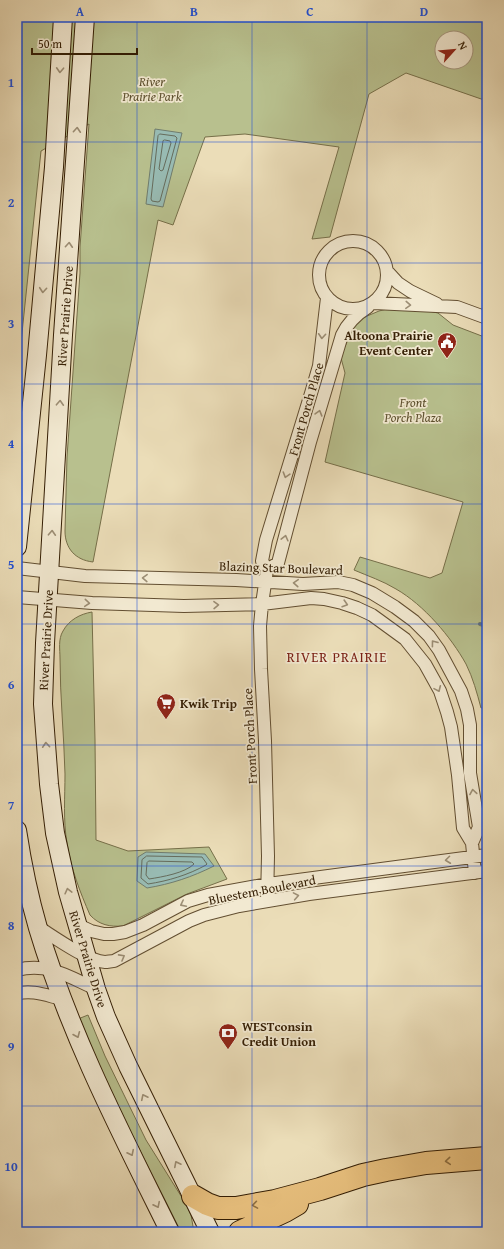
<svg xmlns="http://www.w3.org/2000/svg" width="504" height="1249" font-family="'Gentium Book Plus',serif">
	<rect width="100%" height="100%" fill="#ebddb8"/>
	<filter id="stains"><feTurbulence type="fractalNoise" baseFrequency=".005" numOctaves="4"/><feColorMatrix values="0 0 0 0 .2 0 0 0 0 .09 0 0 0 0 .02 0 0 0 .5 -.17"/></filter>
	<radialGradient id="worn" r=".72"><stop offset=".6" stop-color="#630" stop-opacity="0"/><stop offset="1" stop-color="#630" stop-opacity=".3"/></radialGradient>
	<path fill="#b8c08e" stroke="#766f49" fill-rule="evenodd" d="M17 17H468L487 22V101L406 73 369 94 330 237 312 239 339 147 245 134 205 137 173 225 158 220 93 562C75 560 65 548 65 531L67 457 80 273V247L89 124 41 151 17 381ZM442 38H466V62H442Z
		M387 309H421L438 313 453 325 487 338V707L481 708C477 693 473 678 466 664 451 637 424 605 396 589 383 581 368 576 354 570L360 557 430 578 442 573 463 502 325 462 345 373 341 358 343 351 354 326 360 319 379 311Z
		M92 612 95 740 96 840 128 851 209 847 227 879 187 894 123 926C110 927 99 925 90 915 80 892 71 869 67 843 63 820 65 797 65 774 64 735 60 697 60 658 60 650 58 639 63 631 69 620 80 614 92 612Z
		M88 1015 105 1056 146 1140 186 1204 191 1215 194 1232H181C146 1161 108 1091 78 1019Z"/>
	<path fill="#98bbb3" stroke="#707c6d" d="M155 129 182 133 163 207 146 204Z
		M146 852 205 854 214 866C192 877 171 884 147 888L137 881 138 857Z"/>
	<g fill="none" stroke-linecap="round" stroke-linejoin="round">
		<path stroke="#666c5c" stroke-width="1" d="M160 134 175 136 177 138 160 201 158 202 152 201 151 199 158 136Z
			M165 140 170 141 171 143 163 170 161 171 159 169 163 141Z
			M147 856 202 857 207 864 206 865C188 875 168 881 148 884L141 878 142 860Z
			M149 861 192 862 194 864C185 873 162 877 149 879L146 875 147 863Z"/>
		<path stroke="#707c6d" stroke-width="4" d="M480 624 487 626"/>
		<defs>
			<path id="minor" d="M319 275a34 34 0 1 1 68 0a34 34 0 1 1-68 0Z
				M387 271 398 283 410 291 437 304
				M374 303 457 307 487 318
				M17 568 85 576 236 580 303 584 338 582 353 585 372 593 395 607 414 621 429 636 439 650 461 691 467 709 470 725V773L479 827 472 843
				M267 570 278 563 310 442 342 335C348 322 357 314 368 307
				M17 597 92 603 184 606 262 604 311 598 324 599 342 603 357 608 372 615 405 639 425 664 440 691 447 712 451 727 458 775 463 828 472 843 475 873
				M267 901 268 856 265 741 261 669 260 626 262 604 267 570 262 561 266 540 312 390 319 366 327 298
				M76 924 91 931 104 934H113L125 932 143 925 188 901 208 895 268 884 487 855
				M38 927C54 937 87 961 105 962 108 962 111 961 114 961L189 921 204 915 239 906 309 894 487 871
				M17 970C48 962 69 977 96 989
				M17 994C31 989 48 996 62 999"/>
			<path id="secondary" d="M85 17 63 335 45 643 43 704 49 784 55 833 68 892 96 989 106 1017 128 1066 210 1232
				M17 547 37 355 54 167 63 17
				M17 830C22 863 29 897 38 928 70 1035 121 1133 170 1232"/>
			<path id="motorway" d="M193 1196 207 1204 218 1208H236L275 1201 320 1189 363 1175 386 1170 426 1163 487 1158
				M240 1232 285 1211 297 1204"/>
		</defs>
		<use href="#minor" stroke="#624e31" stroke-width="14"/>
		<use href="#secondary" stroke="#341e04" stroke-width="20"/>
		<use href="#motorway" stroke="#341e04" stroke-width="24"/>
		<use href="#minor" stroke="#f2e9d1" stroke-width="12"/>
		<use href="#secondary" stroke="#f2e9d1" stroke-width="18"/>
		<use href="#motorway" stroke="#e6be7c" stroke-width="22"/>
	</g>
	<defs><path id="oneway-chevron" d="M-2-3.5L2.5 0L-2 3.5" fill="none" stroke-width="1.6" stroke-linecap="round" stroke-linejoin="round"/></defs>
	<g stroke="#9c8e75">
		<use href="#oneway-chevron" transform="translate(60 70) rotate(93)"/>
		<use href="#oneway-chevron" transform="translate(77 130) rotate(-86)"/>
		<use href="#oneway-chevron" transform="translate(69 245) rotate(-86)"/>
		<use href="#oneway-chevron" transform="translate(43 290) rotate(95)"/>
		<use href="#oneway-chevron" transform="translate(408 305) rotate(3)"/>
		<use href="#oneway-chevron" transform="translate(322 336) rotate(94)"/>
		<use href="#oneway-chevron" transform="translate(60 403) rotate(-87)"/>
		<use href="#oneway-chevron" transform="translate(319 413) rotate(-74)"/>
		<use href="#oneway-chevron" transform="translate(286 475) rotate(107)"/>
		<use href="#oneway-chevron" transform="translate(52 533) rotate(-87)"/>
		<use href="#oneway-chevron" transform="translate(285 538) rotate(-76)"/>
		<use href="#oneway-chevron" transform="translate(145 578) rotate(-178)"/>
		<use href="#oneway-chevron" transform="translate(296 583) rotate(-176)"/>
		<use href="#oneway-chevron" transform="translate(87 603) rotate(5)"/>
		<use href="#oneway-chevron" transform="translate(345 604) rotate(17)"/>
		<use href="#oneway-chevron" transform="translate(216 605) rotate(-1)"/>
		<use href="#oneway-chevron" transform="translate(434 643) rotate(-127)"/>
		<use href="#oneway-chevron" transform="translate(438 689) rotate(66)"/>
		<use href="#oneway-chevron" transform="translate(46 745) rotate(-94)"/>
		<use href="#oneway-chevron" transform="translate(473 792) rotate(-99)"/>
		<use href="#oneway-chevron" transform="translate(448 860) rotate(173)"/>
		<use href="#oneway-chevron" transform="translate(68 891) rotate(-104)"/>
		<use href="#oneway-chevron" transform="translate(296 896) rotate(-10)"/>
		<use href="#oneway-chevron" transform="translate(183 904) rotate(153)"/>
		<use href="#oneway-chevron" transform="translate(122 957) rotate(-29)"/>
		<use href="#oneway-chevron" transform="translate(77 1035) rotate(67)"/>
		<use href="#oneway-chevron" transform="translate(144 1097) rotate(-116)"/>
		<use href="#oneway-chevron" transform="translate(131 1153) rotate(64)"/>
		<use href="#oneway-chevron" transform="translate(177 1164) rotate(-117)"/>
		<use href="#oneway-chevron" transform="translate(157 1205) rotate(64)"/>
	</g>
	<g stroke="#8d6e40">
		<use href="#oneway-chevron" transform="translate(448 1161) rotate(175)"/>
		<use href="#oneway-chevron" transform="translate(255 1205) rotate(171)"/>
	</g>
	<path fill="none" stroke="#1d4ed8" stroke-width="1" stroke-opacity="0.55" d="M137 17V1232M252 17V1232M367 17V1232M17 142H487M17 263H487M17 384H487M17 504H487M17 624H487M17 745H487M17 866H487M17 986H487M17 1106H487"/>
	<defs>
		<symbol id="civic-pin" viewBox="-11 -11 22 30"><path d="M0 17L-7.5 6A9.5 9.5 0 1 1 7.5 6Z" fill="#8f2418" stroke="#f2e9d1"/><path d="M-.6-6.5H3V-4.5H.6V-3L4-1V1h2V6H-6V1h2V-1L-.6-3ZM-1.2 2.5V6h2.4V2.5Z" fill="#fff"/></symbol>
		<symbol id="supermarket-pin" viewBox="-11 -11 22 30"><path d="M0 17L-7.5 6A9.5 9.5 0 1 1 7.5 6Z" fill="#8f2418" stroke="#f2e9d1"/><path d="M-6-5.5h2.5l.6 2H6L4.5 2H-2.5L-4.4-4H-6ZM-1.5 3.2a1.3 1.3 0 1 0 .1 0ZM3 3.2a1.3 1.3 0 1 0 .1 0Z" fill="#fff"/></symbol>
		<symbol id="bank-pin" viewBox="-11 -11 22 30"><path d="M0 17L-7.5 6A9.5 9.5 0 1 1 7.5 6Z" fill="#8f2418" stroke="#f2e9d1"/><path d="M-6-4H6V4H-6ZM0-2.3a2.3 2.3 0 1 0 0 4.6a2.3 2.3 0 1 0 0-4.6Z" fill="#fff"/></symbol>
	</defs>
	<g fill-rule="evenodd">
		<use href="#civic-pin" x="436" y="331" width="22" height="30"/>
		<use href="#supermarket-pin" x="155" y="692" width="22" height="30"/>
		<use href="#bank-pin" x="217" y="1022" width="22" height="30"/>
	</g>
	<g text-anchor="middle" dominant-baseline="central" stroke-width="3.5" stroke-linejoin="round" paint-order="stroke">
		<g font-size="13" font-style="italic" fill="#5c4f2d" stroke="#f2e9d1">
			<text x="152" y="81">River<tspan x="152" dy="15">Prairie Park</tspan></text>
			<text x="413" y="402">Front<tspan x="413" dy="15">Porch Plaza</tspan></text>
		</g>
		<g font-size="13" fill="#341e04" stroke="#f2e9d1">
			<text transform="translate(65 316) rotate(-86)">River Prairie Drive</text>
			<text transform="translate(306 409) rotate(-74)">Front Porch Place</text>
			<text transform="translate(281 568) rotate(2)">Blazing Star Boulevard</text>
			<text transform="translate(46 640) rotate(-87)">River Prairie Drive</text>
			<text transform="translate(250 736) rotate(-93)">Front Porch Place</text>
			<text transform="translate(262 890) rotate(-11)">Bluestem Boulevard</text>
			<text transform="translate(88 959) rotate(73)">River Prairie Drive</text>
		</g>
		<g font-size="13" font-weight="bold" fill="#341e04" stroke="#f2e9d1" text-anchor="start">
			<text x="433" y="335" text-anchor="end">Altoona Prairie<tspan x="433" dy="15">Event Center</tspan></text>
			<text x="180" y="703">Kwik Trip</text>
			<text x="242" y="1026">WESTconsin<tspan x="242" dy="15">Credit Union</tspan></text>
		</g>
		<g font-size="14" letter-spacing="1" fill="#7a1f14" stroke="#f2e9d1">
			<text x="337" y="657">RIVER PRAIRIE</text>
		</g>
	</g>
	<rect width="504" height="1249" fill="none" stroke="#ebddb8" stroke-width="44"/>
	<g transform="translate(454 50) rotate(63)"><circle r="19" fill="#f2e9d1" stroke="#a6987f"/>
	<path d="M0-3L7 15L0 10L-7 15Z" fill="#8f2418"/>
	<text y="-6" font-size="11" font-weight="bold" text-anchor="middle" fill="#341e04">N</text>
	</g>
	<path d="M32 48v6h105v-6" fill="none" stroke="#341e04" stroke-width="2"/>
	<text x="38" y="48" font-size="12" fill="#341e04" stroke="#f2e9d1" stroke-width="3" paint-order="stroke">50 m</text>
	<rect x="22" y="22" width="460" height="1205" fill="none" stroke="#1d4ed8" stroke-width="1.5"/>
	<g font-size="13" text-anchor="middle" font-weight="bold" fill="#1d4ed8">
		<text x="80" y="16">A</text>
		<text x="194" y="16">B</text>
		<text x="310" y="16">C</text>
		<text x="424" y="16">D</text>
		<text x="11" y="87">1</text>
		<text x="11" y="207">2</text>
		<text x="11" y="328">3</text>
		<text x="11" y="448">4</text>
		<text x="11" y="569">5</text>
		<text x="11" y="689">6</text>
		<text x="11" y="810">7</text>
		<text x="11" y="930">8</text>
		<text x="11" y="1051">9</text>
		<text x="11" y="1171">10</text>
	</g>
	<rect width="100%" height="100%" filter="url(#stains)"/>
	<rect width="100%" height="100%" fill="url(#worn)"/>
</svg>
